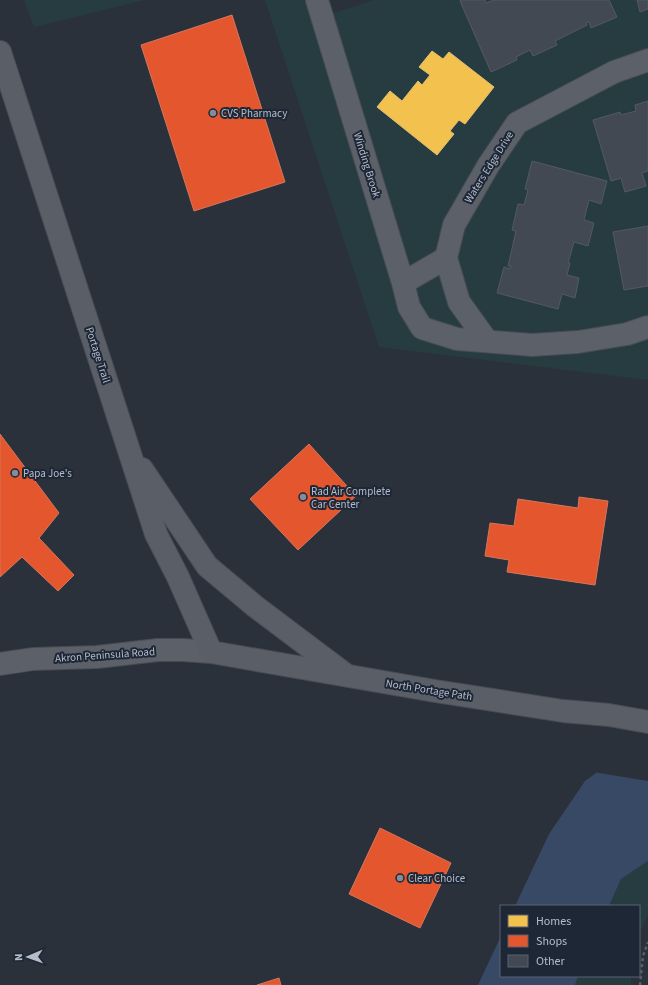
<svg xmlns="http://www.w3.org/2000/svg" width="648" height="985" font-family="'Source Sans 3',sans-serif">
	<rect width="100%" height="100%" fill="#2a313b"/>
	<path fill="#273c41" d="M24 0H145L34 27Z
		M265 0H306L312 20 374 0H648V380L379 347Z
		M648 861V916L639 933V906H609L621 879Z
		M578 976H631V985H575Z"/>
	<path fill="#374965" d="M648 735V861L621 879 609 906H515L549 834 585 781Z
		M501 936V976H578L575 985H478Z"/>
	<path fill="#2a313b" d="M648 733V781L593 772 647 734Z"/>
	<path fill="#f2c14e" stroke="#e0c074" d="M432 51 443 59 449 52 494 87 465 124 459 120 450 131 454 134 437 155 377 107 390 91 402 101 418 81 422 85 430 75 419 67Z"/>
	<path fill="#e4572e" stroke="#d6765d" d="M232 15 285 182 194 211 141 45Z
		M0 434 59 513 39 538 74 575 58 591 22 557 0 577Z
		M309 444 356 496 298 550 250 499Z
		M579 497 608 501 595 585 507 572 509 560 485 556 490 523 514 526 518 499 578 508Z
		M380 828 451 863 420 928 349 894Z
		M279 978 281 985H257Z"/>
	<path fill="#434952" stroke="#535962" d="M461 0H485L486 3 494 0H609L617 17 591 28 589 22 586 23 587 25 555 41 557 45 533 56 530 50 516 57 517 60 491 72 460 1Z
		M637 0H648V9L640 12Z
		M648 101V171L642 173 646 186 625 192 621 178 611 181 593 120 620 112 621 115 636 111 635 105Z
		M532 161 607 181 601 204 589 200 584 220 594 223 588 246 574 242 568 263H570L567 275 579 278 575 298 562 294 558 309 497 293 504 267 510 269 511 266H508L516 231 512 230 518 204 524 205 528 190 525 189Z
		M648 226V286L624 290 613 232Z"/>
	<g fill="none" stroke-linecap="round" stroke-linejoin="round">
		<defs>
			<path id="minor" d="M317 0 403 283 409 307 422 328 457 339 532 345 578 342 627 334 648 327
				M446 258 459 302 487 341
				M403 283 446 258 454 225 488 166 517 123 614 72 648 60"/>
			<path id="tertiary" d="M0 664 33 659 97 657 158 650H183L211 652"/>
			<path id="secondary" d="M0 52 156 534 178 577 211 652 435 691 563 711 609 715 648 722
				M142 469 207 566 256 607 345 674"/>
		</defs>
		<use href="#minor" stroke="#474c53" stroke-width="24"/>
		<use href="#tertiary" stroke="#474c53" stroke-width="24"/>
		<use href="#secondary" stroke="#474c53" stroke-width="24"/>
		<path stroke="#595f65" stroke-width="2.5" stroke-dasharray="3 3" stroke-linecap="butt" d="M640 985 643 956 648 942"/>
		<use href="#minor" stroke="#5c6068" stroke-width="22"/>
		<use href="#tertiary" stroke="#5c6068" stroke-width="22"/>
		<use href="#secondary" stroke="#5a5f67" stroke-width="22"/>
	</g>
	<g fill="#848c99" stroke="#1e2736" stroke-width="1.5">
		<circle cx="213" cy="113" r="4"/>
		<circle cx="15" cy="473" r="4"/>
		<circle cx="303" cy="497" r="4"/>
		<circle cx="400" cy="878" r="4"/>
	</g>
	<g text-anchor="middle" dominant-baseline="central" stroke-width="4" stroke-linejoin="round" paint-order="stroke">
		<g font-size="11" fill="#b5bdcb" stroke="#1e2736" text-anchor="start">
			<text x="221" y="113">CVS Pharmacy</text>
			<text x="23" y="473">Papa Joe's</text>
			<text x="311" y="491">Rad Air Complete<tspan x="311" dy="13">Car Center</tspan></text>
			<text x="408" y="878">Clear Choice</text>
		</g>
		<g font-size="11" fill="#b5bdcb" stroke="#1e2736">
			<text transform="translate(367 165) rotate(73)">Winding Brook</text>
			<text transform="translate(489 167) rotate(-58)">Waters Edge Drive</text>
			<text transform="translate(98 355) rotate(72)">Portage Trail</text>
			<text transform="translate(105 655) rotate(-4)">Akron Peninsula Road</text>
			<text transform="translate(429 690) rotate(9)">North Portage Path</text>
		</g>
	</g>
	<rect x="500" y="905" width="140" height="72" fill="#1e2736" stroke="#5a6372"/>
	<rect x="508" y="915" width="20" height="12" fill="#f2c14e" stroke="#5a6372"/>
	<text x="536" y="925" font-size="12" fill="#b5bdcb">Homes</text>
	<rect x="508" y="935" width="20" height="12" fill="#e4572e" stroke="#5a6372"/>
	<text x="536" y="945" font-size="12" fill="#b5bdcb">Shops</text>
	<rect x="508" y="955" width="20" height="12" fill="#434952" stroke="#5a6372"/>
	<text x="536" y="965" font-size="12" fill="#b5bdcb">Other</text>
	<g transform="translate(28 957) rotate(268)" stroke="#1e2736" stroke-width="3" paint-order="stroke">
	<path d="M0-3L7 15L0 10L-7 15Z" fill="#b5bdcb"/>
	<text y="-6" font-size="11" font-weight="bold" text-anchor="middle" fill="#b5bdcb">N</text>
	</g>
</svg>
